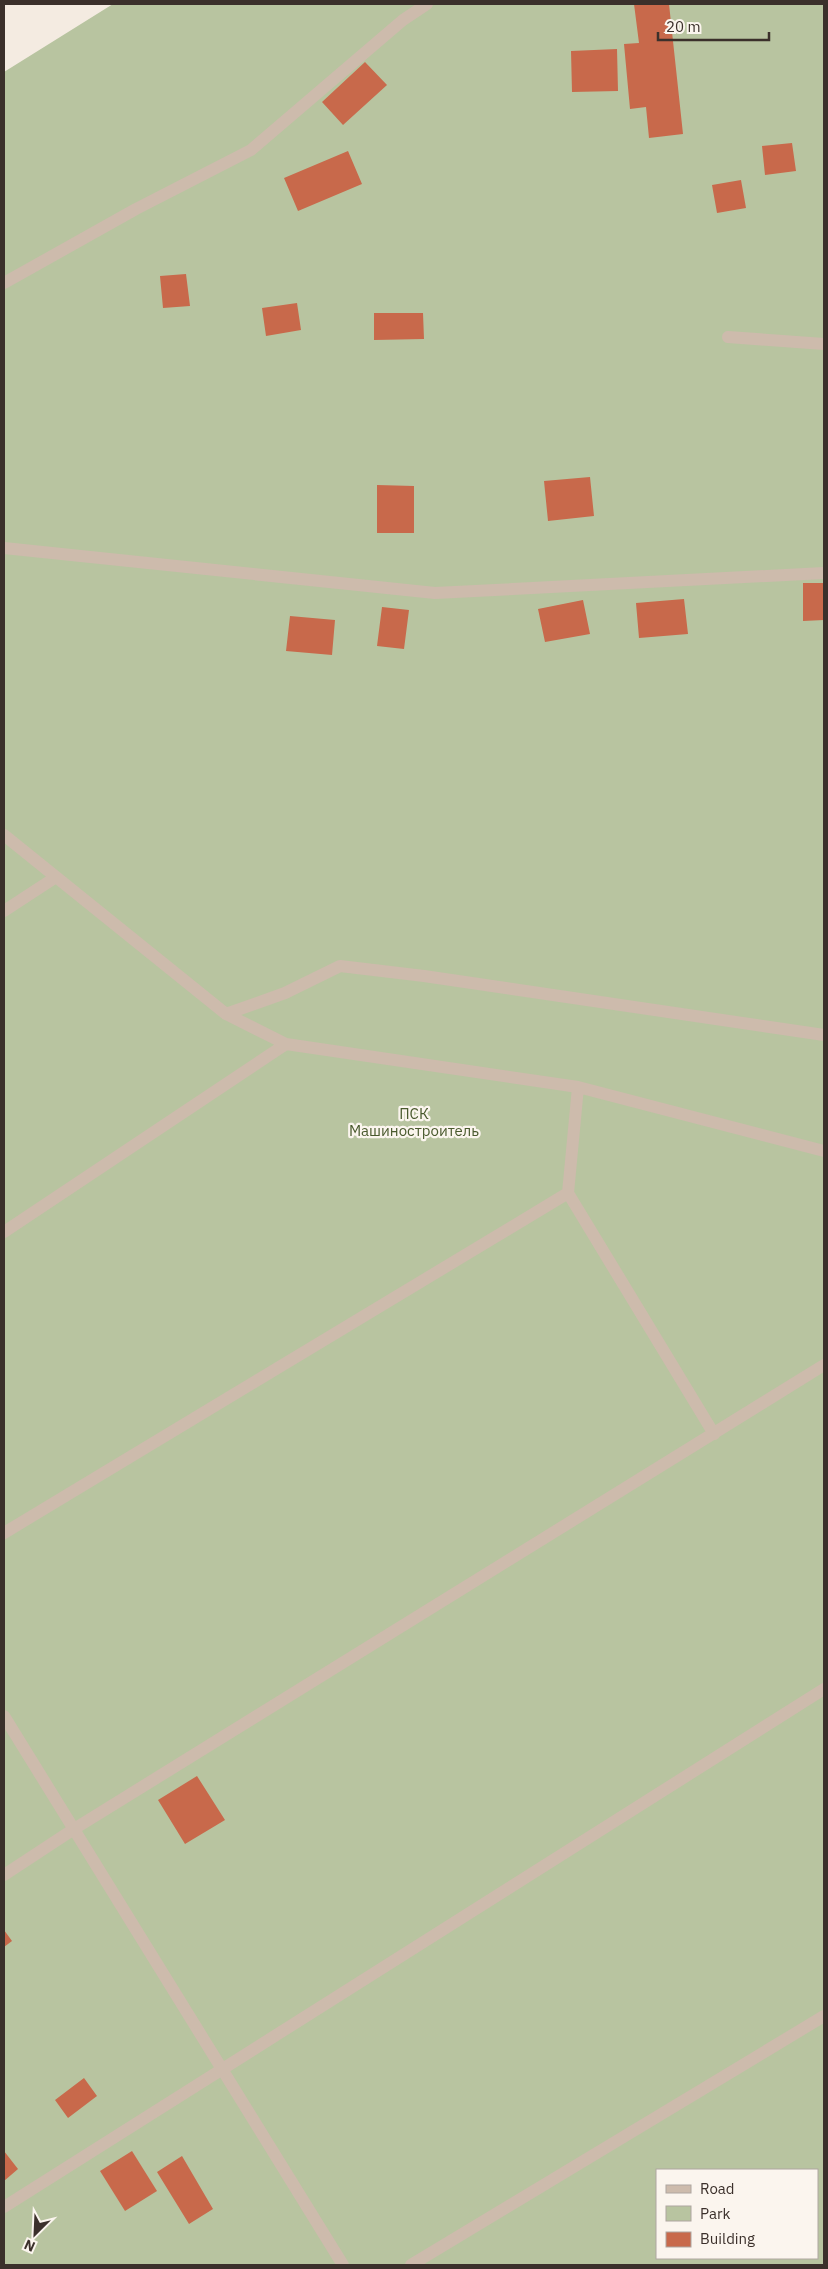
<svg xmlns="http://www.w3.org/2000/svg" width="828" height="2269" font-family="'IBM Plex Sans',sans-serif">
	<rect width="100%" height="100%" fill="#f4ebe1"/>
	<path fill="#b8c4a0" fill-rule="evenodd" d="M113 4H824V2265H4V72ZM657 2170H817V2258H657Z"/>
	<path fill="#c8694b" d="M634 4H669L683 134 649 138 646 107 630 109 624 44 639 43Z
		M617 49 618 91 572 92 571 51Z
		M365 62 387 85 343 125 322 102Z
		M792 143 796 171 765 175 762 146Z
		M348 151 362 184 298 211 284 178Z
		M741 180 746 208 717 213 712 185Z
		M186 274 190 306 163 308 160 276Z
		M297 303 301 330 266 336 262 308Z
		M374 313H423L424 339 374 340Z
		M590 477 594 516 548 521 544 481Z
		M377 485 414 486V533H377Z
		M803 583H824V620L803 621Z
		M684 599 688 634 639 638 636 603Z
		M583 600 590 634 545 642 538 609Z
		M382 607 409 610 404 649 377 646Z
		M290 616 335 620 332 655 286 651Z
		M197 1776 225 1820 185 1844 158 1800Z
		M4 1930 12 1941 4 1947Z
		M84 2078 97 2096 68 2118 55 2100Z
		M4 2151 18 2169 4 2181Z
		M132 2151 157 2191 125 2211 100 2171Z
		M182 2156 213 2209 189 2224 157 2172Z"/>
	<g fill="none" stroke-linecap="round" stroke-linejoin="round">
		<path stroke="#cdbbac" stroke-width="12" d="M4 283 136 209 251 150 403 20 427 4
			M728 337 824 344
			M4 548 435 593 824 573
			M4 835 226 1014 286 1044 578 1087 824 1151
			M4 911 56 877
			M226 1014 285 993 340 966 424 976 824 1035
			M568 1193 714 1434
			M4 1232 286 1044
			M4 1533 568 1193 578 1087
			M4 1716 343 2265
			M4 1875 74 1829 824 1365
			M4 2207 824 1689
			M411 2265 824 2016"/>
	</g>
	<g text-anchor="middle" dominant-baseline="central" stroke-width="4.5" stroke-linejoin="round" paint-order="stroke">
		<g font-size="15" fill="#4a5a2e" stroke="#fbf5ee">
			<text x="414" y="1113">ПСК<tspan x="414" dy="17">Машиностроитель</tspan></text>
		</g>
	</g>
	<rect width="828" height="2269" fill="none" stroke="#3b302b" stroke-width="10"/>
	<rect x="656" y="2169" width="162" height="90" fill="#fbf5ee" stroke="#aea6a0"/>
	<rect x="666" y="2185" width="25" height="8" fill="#cdbbac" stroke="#aea6a0"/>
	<text x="700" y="2194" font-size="15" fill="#3b302b">Road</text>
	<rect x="666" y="2206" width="25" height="15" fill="#b8c4a0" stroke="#aea6a0"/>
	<text x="700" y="2219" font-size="15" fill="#3b302b">Park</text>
	<rect x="666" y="2232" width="25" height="15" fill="#c8694b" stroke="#aea6a0"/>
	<text x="700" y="2244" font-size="15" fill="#3b302b">Building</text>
	<g transform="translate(35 2234) rotate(204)" stroke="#fbf5ee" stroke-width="4" paint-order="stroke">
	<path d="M0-4L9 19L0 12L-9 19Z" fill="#3b302b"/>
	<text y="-8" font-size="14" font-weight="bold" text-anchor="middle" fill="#3b302b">N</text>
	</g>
	<path d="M658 32v8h111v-8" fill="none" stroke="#3b302b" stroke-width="2.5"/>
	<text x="666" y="32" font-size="15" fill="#3b302b" stroke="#fbf5ee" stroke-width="4" paint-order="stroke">20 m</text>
</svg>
